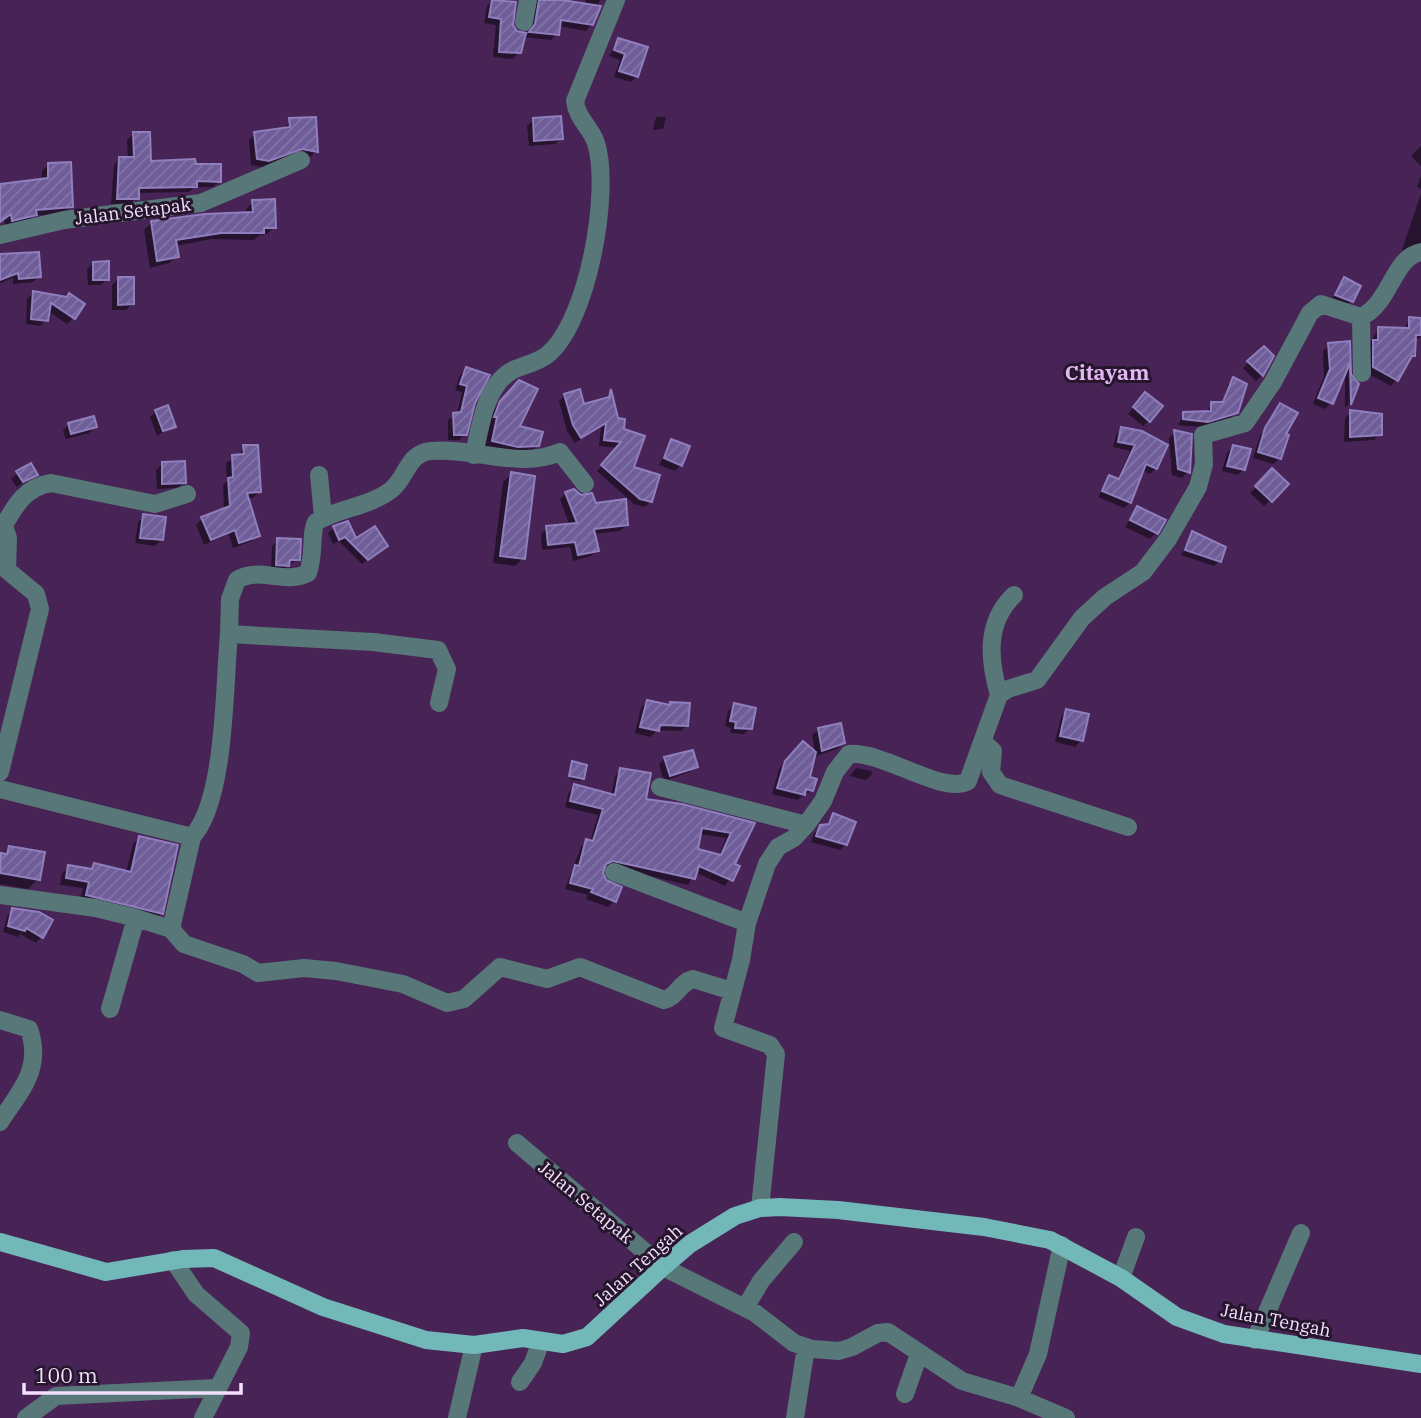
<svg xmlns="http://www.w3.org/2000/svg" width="1421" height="1418" font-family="'IBM Plex Serif',serif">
	<defs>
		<pattern id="building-hatch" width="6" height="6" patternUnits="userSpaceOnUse" patternTransform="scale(1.75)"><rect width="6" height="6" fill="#6e5d98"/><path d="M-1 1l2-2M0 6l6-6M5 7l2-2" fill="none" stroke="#8374a7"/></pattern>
	</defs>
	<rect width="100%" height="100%" fill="#482456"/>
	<path fill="#0007" fill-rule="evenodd" d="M493 0 514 4 511 26 519 52 513 59 493 57 496 25 484 23 487 6Z
		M532 0H558L587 6 585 0H600L592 24 586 31 558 26 557 34 551 40 525 37 530 32Z
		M619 40 637 76 631 82 614 77 620 60 609 56Z
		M656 117H666L663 129 653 130Z
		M290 120 316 151 310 157 294 154 262 167 251 165 249 140 255 134 284 130Z
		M533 120 561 138 555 144 529 146 527 126Z
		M133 134 149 163 219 181 213 187H194L189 192 137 193 131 204H111L114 165 120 158H128L127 140Z
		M1421 146V166L1411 156Z
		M48 165 71 207 64 213 33 216 28 221 5 226 4 218 0 221V186L42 181V171Z
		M1421 176V189L1417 187Z
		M1421 194V249L1415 255 1402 250Z
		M253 202 274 227 267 234 260 235 254 240 212 239 175 246 177 256 169 263 150 268 144 230 152 222 246 214V209Z
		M0 256 40 276 33 282 13 284V278L0 283Z
		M93 263 107 279 101 285H88L87 269Z
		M118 279 132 304 126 310H112V285Z
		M1344 280 1351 301 1345 307 1330 301Z
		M33 293 66 298 73 318 67 324 48 311 46 320 40 326 26 324 27 299Z
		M1410 319H1421V337L1414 340V355L1391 386 1368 374 1367 348 1379 328 1404 329Z
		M1348 343 1349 375 1357 384 1349 404 1345 408V371L1331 403 1325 409 1313 404 1324 376 1323 351 1329 345Z
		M1264 348 1262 375 1256 381 1243 368Z
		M466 369 473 403 465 434 459 440H448V420L457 414 462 392 455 390 460 375Z
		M1234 379 1236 412 1230 418 1201 427 1178 425 1184 414 1206 413 1212 404H1222L1228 384Z
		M512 390 517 427 538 445 530 453 485 448 493 411Z
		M610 392 632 468 651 501 645 507 634 504 597 471 618 448 599 446 601 426 575 443 567 431 559 401 565 395 583 406 605 400Z
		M1139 400 1149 420 1143 426 1128 414Z
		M1281 405 1283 435 1280 458 1273 464 1253 458 1260 436Z
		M156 411 174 426 157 436 150 417Z
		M1351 412 1380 434 1374 440 1344 442 1345 418Z
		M69 424 95 427 89 433 66 439 63 431Z
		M1122 429 1156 468 1150 474 1142 470 1130 502 1124 508 1098 497 1109 477 1117 480 1130 451 1113 447 1116 435Z
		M1175 432 1188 472 1182 478 1172 475 1169 438Z
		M672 441 681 465 675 471 659 465Z
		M244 447 259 492 253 498H246L258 535 252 541 233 548 229 534 204 545 196 525 202 519 224 510 223 486 227 481 226 463 238 456Z
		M1233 447 1244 469 1238 475 1222 471 1227 453Z
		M162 464 184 482 178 488 157 489 156 470Z
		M1273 471 1287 484 1264 506 1250 493Z
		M18 473 35 474 17 487 11 479Z
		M512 474 523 558 515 566 493 563 503 482Z
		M566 493 595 505 627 525 620 531 593 534 597 550 591 556 573 561 570 547 542 550 541 534 547 528 570 526 560 499Z
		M1137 508 1156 532 1150 539 1125 527Z
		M144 516 161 540 155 546 135 543 138 522Z
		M334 528 380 551 362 564 339 541 333 544 328 533Z
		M1193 533 1210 539 1209 542 1219 561 1214 566 1181 555Z
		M278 540 298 559 281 571 271 570 272 546Z
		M647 702 668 707 671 704 687 725 681 731 657 730 651 737 635 733 641 708Z
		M735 705 750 728 744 734 730 733 731 728 725 726 728 711Z
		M1067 711 1081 740 1075 747 1055 742 1061 717Z
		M819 729 843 743 837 749 816 756 812 735Z
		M804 743 812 790 797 800 772 794 779 769Z
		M665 758 696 766 690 772 664 781 659 764Z
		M573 764 582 778 580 781 570 779Z
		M856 768 872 771V774L866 780 850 776Z
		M621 770 644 801 752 825 732 864 738 867 725 886 695 872 688 885 606 866 601 873 614 901 608 907 586 899 588 895 565 889 581 847 590 842 598 815 565 807 569 792 575 786 611 796 615 776ZM699 834 726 838 718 856 696 850Z
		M833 815 846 844 840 850 811 842 814 833 826 826Z
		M140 838 176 847 161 914 154 920 80 901 83 888 60 885 62 874 69 867 89 870 94 865 126 873 133 844Z
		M9 847 38 879 28 889 0 884V857Z
		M13 910 42 936 36 943 20 934 18 937 3 932 7 916Z"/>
	<path fill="url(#building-hatch)" stroke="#907fbe" stroke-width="2" fill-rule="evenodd" d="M492 0 516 2 513 25 517 31 526 33 521 53 499 52 501 19 489 17Z
		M539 0H562L601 6 593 25 561 20 559 35 529 32 535 24Z
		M618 38 648 47 638 77 619 71 625 54 614 50Z
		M561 116 563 139 534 141 533 118Z
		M316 117 318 152 302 149 269 161 257 159 254 132 290 127 289 118Z
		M133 132H150L151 161 195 159 196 164H221V182L197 181V187L139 188V199H117L119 157H134Z
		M71 162 73 207 36 210 37 215 12 221 11 214 0 222V184L48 178V163Z
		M275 199 276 228H264V233H221L176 240 179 257 157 261 151 221 205 214 253 212 252 200Z
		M39 252 41 277 19 279 18 273 0 280V254Z
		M109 261V280H93V262Z
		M118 277H134V304L118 305Z
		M1344 277 1361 286 1353 302 1335 295Z
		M33 291 67 297 69 293 85 304 75 319 51 303 48 321 31 319Z
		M1409 317 1421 318V335H1416L1415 356H1412L1398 381 1373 367V340H1378V327L1409 328Z
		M1350 341 1351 374 1359 384 1351 405 1350 363 1333 404 1318 398 1330 369 1328 343Z
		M1264 346 1274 356 1263 376 1247 361Z
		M466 367 490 375 475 403 467 435H454L453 413 461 412 467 386 460 384Z
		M1233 377 1247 384 1238 413 1208 422 1183 419V412L1211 411V402H1223Z
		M519 380 538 389 520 426 543 432 539 446 518 447 492 441 497 417H494L500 401Z
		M580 389 584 404 609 397 611 389 618 418 625 419 624 429 645 436 634 467 660 475 652 502 640 499 601 465 621 442 604 440 606 423 581 438 573 425 564 394Z
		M1145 392 1163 406 1150 422 1133 407Z
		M1280 403 1298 413 1286 434 1289 435 1281 459 1258 452 1265 428Z
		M168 405 176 427 163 431 155 410Z
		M1350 410 1382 414V435L1350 437Z
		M94 416 97 427 71 434 68 423Z
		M1121 427 1142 431 1168 445 1157 469 1146 464 1131 503 1102 491 1109 475 1119 479 1135 445 1118 442Z
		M1174 430 1192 434 1190 473 1178 469Z
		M671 439 690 446 682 466 664 458Z
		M243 445H258L261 492 247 493 260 536 239 543 235 530 211 540 201 517 230 506 228 478 233 477 232 455 244 454Z
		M1233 445 1251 449 1245 470 1227 466Z
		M185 461 186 483 162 484V462Z
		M31 463 38 475 23 482 16 471Z
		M1272 468 1289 484 1272 502 1255 486Z
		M511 472 535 476 525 559 500 556Z
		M574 489 581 495 592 493 596 503 626 499 628 525 594 529 599 551 578 555 575 542 548 545 546 526 577 523 565 492Z
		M1137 506 1166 520 1158 534 1130 520Z
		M143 514 166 517 163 540 140 538Z
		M348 521 356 538 375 526 388 546 368 560 345 537 339 540 333 526Z
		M1192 531 1226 547 1221 562 1185 550Z
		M277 538 301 539 300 560H290L289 566 276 565Z
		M647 700 670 705V702L690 703 688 726 660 725 659 731 640 727Z
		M734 703 756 708 752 729 735 728 736 722 730 721Z
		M1066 709 1089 714 1083 741 1060 736Z
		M841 723 845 743 822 751 818 728Z
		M803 741 816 752 810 777 817 779 813 791 806 789 805 795 777 788 785 761Z
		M693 750 698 767 670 776 664 757Z
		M572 761 587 765 584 779 569 776Z
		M620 768 651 773 646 799 682 804 755 823 735 864 740 866 733 881 699 866 695 879 613 861 606 864 603 873 606 880 622 887 616 902 591 892 593 889 570 883 575 865 579 866 586 839 593 841 603 809 570 801 574 784 615 795ZM702 828 731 833 721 855 698 849Z
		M833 813 856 822 847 845 816 836 820 825 829 824Z
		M139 836 178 845 163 914 86 895 89 882 66 878 68 865 92 869 94 863 131 872Z
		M9 846 45 852 40 880 0 873 1 853 7 854Z
		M12 908 39 912 53 920 43 938 26 928 25 931 8 926Z"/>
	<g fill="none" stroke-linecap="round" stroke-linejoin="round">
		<path stroke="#577778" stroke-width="18" d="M524 22 528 0
			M0 235 64 220 201 203 301 160
			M1361 317 1362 373
			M474 455C480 427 485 385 513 370 524 365 537 363 547 355 588 323 611 191 596 143 591 127 577 119 575 101L616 0
			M319 475 323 517
			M0 526 5 529 8 538 7 570 36 594 40 609 0 772
			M3 527C15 506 25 487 51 483L155 504 187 494
			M229 634 373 642 438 650 447 669 439 703
			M999 695C989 660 985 623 1014 595
			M984 743 993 751 991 772 1000 785 1128 827
			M660 787 806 825
			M0 789 192 837
			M614 872 747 923
			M0 895 96 908 136 918 171 929 184 944 243 964 258 973 304 968 336 971 403 984 447 1003 464 999 500 967 547 979 580 967 664 1000C677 997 679 983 693 979L732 991
			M171 929 192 837C226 800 224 685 229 634L230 599 237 580C258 566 285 585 308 573 315 554 310 533 316 522 338 508 369 507 391 490 407 478 407 453 431 451 474 447 519 470 560 452L585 484
			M110 1009 136 918
			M0 1020 29 1029C43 1069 20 1091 0 1122
			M517 1143 663 1267 755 1313 794 1343 812 1349 839 1351 852 1347 878 1333 888 1332 962 1381 1019 1398 1066 1418
			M760 1208 776 1054 770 1045 723 1028 741 960 747 923 767 864 778 847 794 838 806 825 823 801 835 772 849 754C884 751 944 796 968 781L999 695 1008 689 1037 680 1082 618 1105 597 1143 572 1168 539 1198 487 1204 464 1203 435 1245 423 1273 382 1310 313 1321 304 1361 317C1391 303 1393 257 1421 252
			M173 1260 196 1294 241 1333 239 1347 203 1418
			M1121 1278 1136 1237
			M745 1308 761 1281 794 1242
			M1255 1340 1301 1233
			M520 1382 533 1363 541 1341
			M905 1394 919 1354
			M1019 1398 1038 1354 1062 1245
			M26 1418 56 1396 216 1388
			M457 1418 474 1345
			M795 1418 806 1347"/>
		<path stroke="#72b8b8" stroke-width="18" d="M0 1242 106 1272 183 1259 214 1258 323 1307 426 1340 474 1345 523 1338 563 1344 587 1337 663 1267 690 1244 735 1216 760 1208 780 1207 838 1210 984 1227 1050 1240 1121 1278 1177 1317 1224 1334 1421 1364"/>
	</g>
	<g text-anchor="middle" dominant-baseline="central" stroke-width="6" stroke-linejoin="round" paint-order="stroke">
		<g font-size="18" fill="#f5dffe" stroke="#26162c">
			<text transform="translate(133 211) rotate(-7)">Jalan Setapak</text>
			<text transform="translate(586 1202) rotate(40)">Jalan Setapak</text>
			<text transform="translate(638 1265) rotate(-42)">Jalan Tengah</text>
			<text transform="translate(1276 1320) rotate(11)">Jalan Tengah</text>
		</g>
		<g font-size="21" font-weight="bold" fill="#e1b6f2" stroke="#26162c">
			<text x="1107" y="372">Citayam</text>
		</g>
	</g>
	<path d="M24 1383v10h217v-10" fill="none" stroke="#f5dffe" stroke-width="3.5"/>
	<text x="35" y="1383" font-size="21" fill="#f5dffe" stroke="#26162c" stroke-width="5" paint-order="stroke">100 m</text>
</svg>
